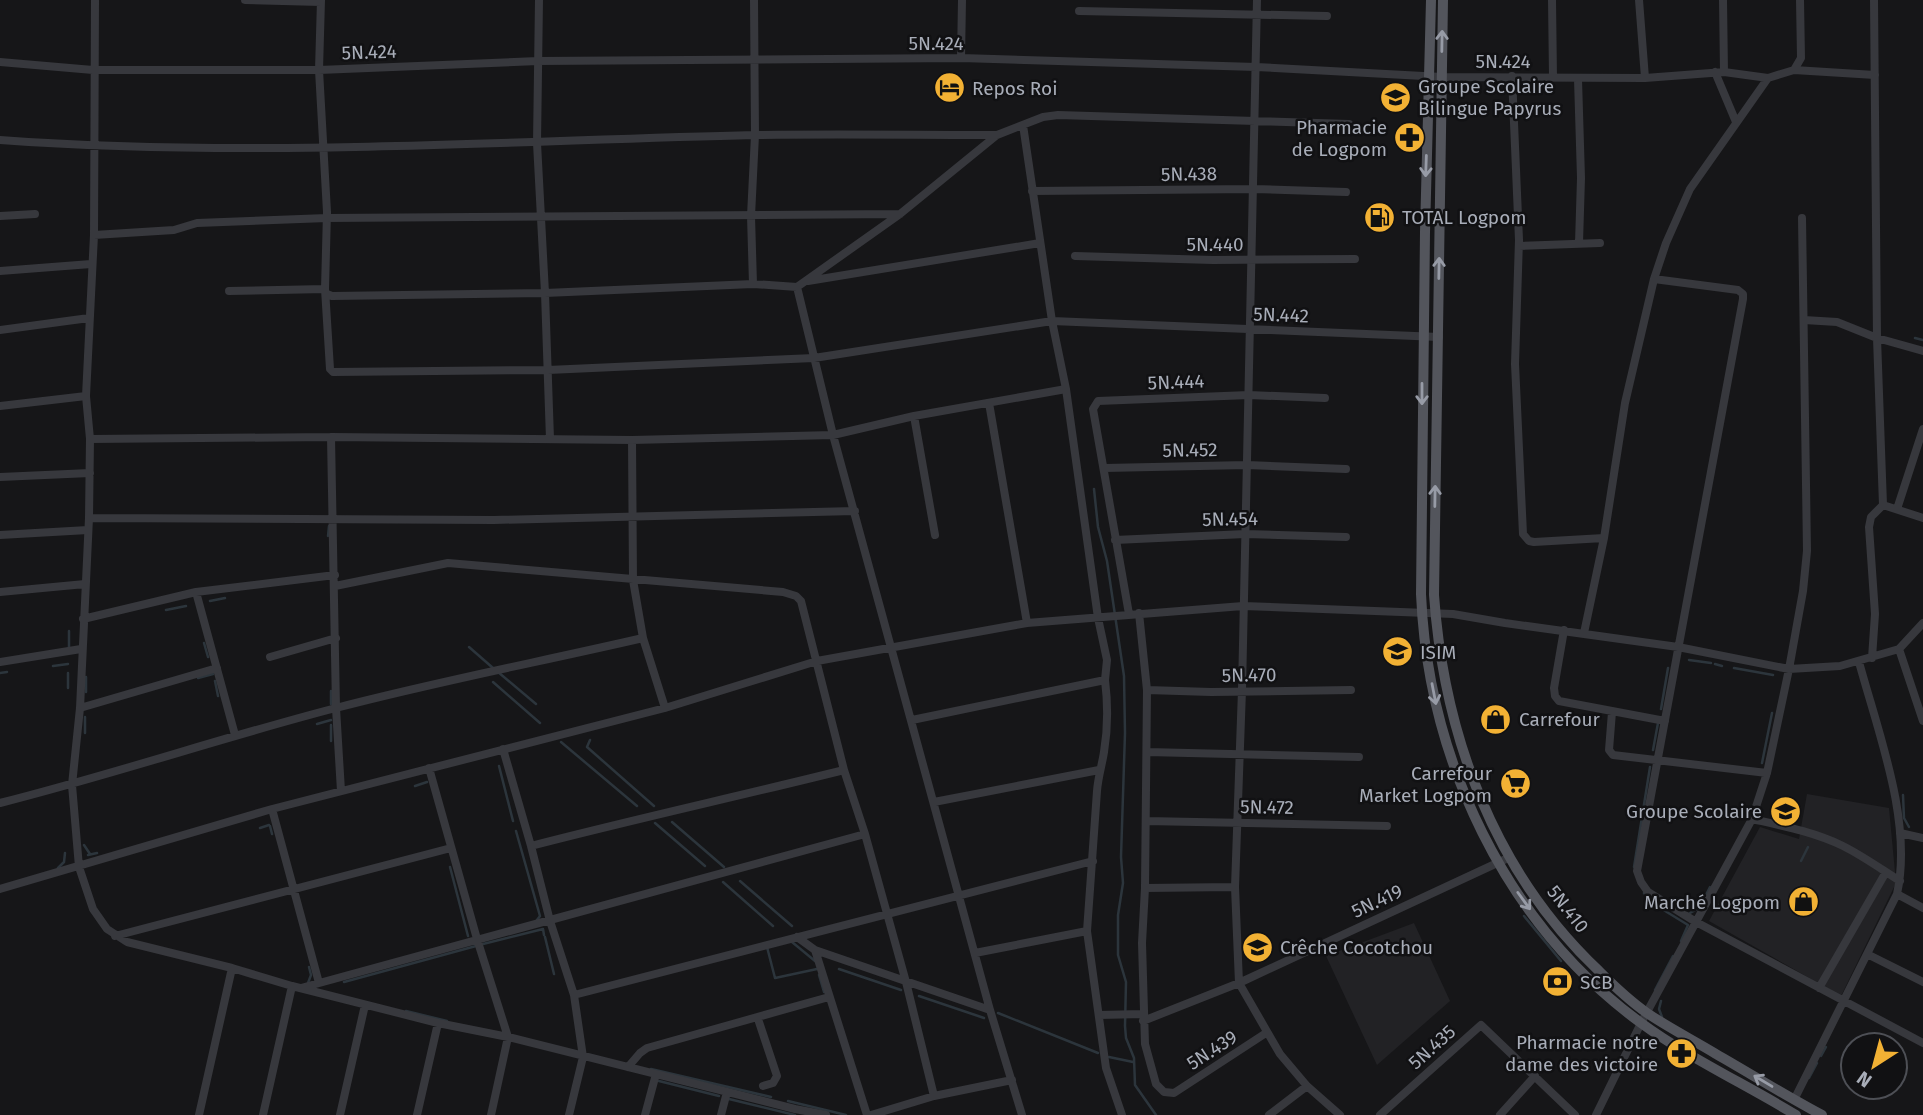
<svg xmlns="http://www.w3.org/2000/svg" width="1923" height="1115" font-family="'Fira Sans',sans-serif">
	<rect width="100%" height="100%" fill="#161618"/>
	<path fill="#222225" d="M1807 794 1889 808 1896 883 1841 996 1709 921 1760 827 1799 839Z
		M1414 923 1450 1001 1377 1065 1326 956Z"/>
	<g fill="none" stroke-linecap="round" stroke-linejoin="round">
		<path stroke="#2c353c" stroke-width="2.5" d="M1915 338 1923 340
			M1094 489 1098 527 1107 561 1124 676 1125 733 1121 857 1123 883 1118 915V955L1126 982 1125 1026 1126 1038 1134 1058 1135 1085 1156 1115
			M328 536 329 526
			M210 601 225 598
			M166 610 186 606
			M204 643 208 657
			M469 647 493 668
			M69 650V631
			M1689 660 1711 663
			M1715 664 1722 666
			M53 666 68 664
			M1734 668 1773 675
			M498 672 536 704
			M0 673 7 672
			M198 678 213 674
			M215 681 218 696
			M493 682 540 723
			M68 688V673
			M331 691V704
			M86 692V677
			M1661 709 1668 668
			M317 724 331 720
			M85 733V717
			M590 740 587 747 654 806
			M331 741V725
			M561 742 637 806
			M1653 750 1658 723
			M1762 763 1772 713
			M499 766 513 821
			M415 786 427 782
			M1903 795 1904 818 1909 827
			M672 822 724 867
			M655 823 705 866
			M270 826 272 834
			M260 828 269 825
			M516 831 540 916 537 920
			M84 845 90 854
			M88 855 97 853
			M1801 861 1808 847
			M450 867 468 936
			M1634 867 1650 767
			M58 868 64 862 65 853
			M740 881 792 926
			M723 882 773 926
			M1644 893 1657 906 1688 925 1681 941
			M1704 899 1710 887
			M1690 913 1699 908
			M1524 916 1561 961
			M545 937 554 974
			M792 942 815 961
			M483 944 543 929 544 935
			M767 947 775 978 817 969
			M839 969 901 990
			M819 975 824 992
			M344 982 476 946
			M308 983 311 975 309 967
			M1655 990 1673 956
			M919 996 984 1018
			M1661 1001 1659 1009 1662 1017
			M406 1011 447 1021
			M998 1013 1098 1053
			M1821 1056 1826 1047
			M1109 1057 1133 1062
			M651 1069 771 1097
			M1809 1078 1817 1063
			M659 1081 719 1096
			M729 1099 795 1115
			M788 1101 846 1115"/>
		<path stroke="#37383d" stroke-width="8" d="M245 0 321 2
			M321 0 319 70 327 212 325 289 330 369 333 372 548 370 814 358 1052 321 1439 337
			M539 0 537 143 545 293 550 439
			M1257 0 1242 690 1235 887 1239 983 1280 1054 1307 1086 1340 1115
			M1552 0 1553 77
			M1639 0 1645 78
			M1723 0 1724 72
			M1874 0 1877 338 1883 505 1923 518
			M1079 11 1327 16
			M961 58 962 0
			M0 62 93 70H319L538 61 961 58 1256 67 1442 77 1645 78 1724 72 1768 78
			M1794 70 1875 75
			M1715 72 1736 122
			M1512 76 1519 240 1515 364 1523 534 1529 541 1534 542 1604 538
			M1578 79 1581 178 1579 243
			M1023 125 1052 321 1066 389
			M0 140C251 158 503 141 754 135 835 134 916 135 997 135
			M1032 191 1254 189 1346 192
			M0 216 35 214
			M94 235 174 230 197 223 327 218 900 214
			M1519 246 1600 243
			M1075 256 1213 260 1355 259
			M0 271 91 264
			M1654 279 1738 290 1743 294V299L1637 871 1641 882 1648 892 1696 922 1923 1043
			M808 281 1040 243
			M753 284 751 216 755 135 754 0
			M797 287 833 435 990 1010 1022 1115
			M229 291 325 289
			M327 294 332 296 545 293 753 284 797 287 900 214 997 135 1043 117 1058 115 1349 124
			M1804 320 1837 322 1877 338 1923 351
			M0 330 89 318
			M86 396 94 235 95 0
			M989 403 1027 623
			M0 406 86 396 90 439 89 518 80 708 72 785 79 867 93 909 107 929 127 942 232 968 292 986 438 1023 508 1037 795 1109 826 1115
			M914 416 935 535
			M90 439 331 437
			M632 440 633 580 643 638 665 708
			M1105 468 1247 465 1346 469
			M0 477 90 473
			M1897 509 1923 429
			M89 518 494 520 855 511
			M0 535 88 530
			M1115 540 1245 534 1346 537
			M335 586 448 563 783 592 796 596 801 601 844 770 865 834 906 982 934 1096 1012 1080
			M0 592 85 584
			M196 592 235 735
			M1139 613 1147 690 1145 888 1142 943 1145 1044 1156 1084 1164 1092 1174 1093 1266 1033
			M1129 614 1093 409 1098 401 1249 395 1325 398
			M83 619 196 592 335 575
			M1564 630 1554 688 1555 696 1559 701 1665 721
			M1584 633 1604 538 1625 403 1654 279 1666 243 1690 189 1768 78 1794 70 1801 58 1800 0
			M1899 649 1923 721
			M270 657 336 638
			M1872 658 1875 614 1869 527 1871 517 1883 505
			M0 662 81 649
			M1105 680C1108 704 1108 728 1104 752 1102 765 1098 777 1097 791L1087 931 1106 1068 1122 1115
			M1147 690 1211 692 1351 690
			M80 708 217 668
			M1612 712 1609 750 1613 755 1767 773
			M503 749 531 846 550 921 574 995 583 1057 569 1115
			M1147 752 1359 757
			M429 768 477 939 508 1037 491 1115
			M341 791 336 708 331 437 632 440 833 435 914 416 1066 389 1098 618 1107 660 1105 680 912 720
			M934 802 1099 770
			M0 803C111 775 221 738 332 709 434 682 539 662 643 638
			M272 809 319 983
			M1752 819C1783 826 1814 832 1843 846 1863 856 1881 869 1900 881
			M1146 821 1387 826
			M1900 833 1923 838
			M531 846C635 819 740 796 844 770
			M1145 888 1235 887
			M0 889 272 809 665 708 817 661 1027 623 1243 606 1453 614 1505 623 1678 647 1789 669 1840 666 1899 649 1923 623
			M1897 894 1923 908
			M115 936 451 848
			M797 937 815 950 867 1115
			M815 950 990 1010
			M975 953 1087 931
			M1867 954 1923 982
			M301 988 865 834
			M1819 988 1886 872
			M574 995 1093 861
			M1099 1015 1143 1014
			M758 1019 777 1076 773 1083 763 1086
			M1143 1021 1239 983 1508 858
			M628 1067 640 1053 647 1048 829 997
			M1794 1100 1897 894C1913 822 1878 732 1859 662
			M199 1115 232 968
			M263 1115 292 986
			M340 1115 365 1005
			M417 1115 438 1023
			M645 1115 656 1074
			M721 1115 727 1092
			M871 1115 934 1096
			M1269 1115 1307 1086
			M1380 1115 1481 1025 1575 1115
			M1500 1115 1535 1076
			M1596 1115 1641 1023 1752 819 1767 773 1789 669 1803 591 1807 551 1802 218"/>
		<path stroke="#53555c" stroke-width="10" d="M1431 0 1425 232 1421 594C1428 759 1505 924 1641 1023 1689 1058 1745 1084 1796 1115
			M1443 0 1434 595C1444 736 1494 872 1599 971 1614 986 1630 1001 1647 1013 1669 1028 1693 1040 1716 1054 1751 1074 1786 1096 1822 1115"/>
	</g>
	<defs><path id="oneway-shaft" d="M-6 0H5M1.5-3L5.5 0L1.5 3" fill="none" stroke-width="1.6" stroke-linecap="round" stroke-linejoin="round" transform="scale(1.75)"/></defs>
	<g stroke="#979ba6">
		<use href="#oneway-shaft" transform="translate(1442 41) rotate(-89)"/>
		<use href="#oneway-shaft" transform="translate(1426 166) rotate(92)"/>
		<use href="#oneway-shaft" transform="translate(1439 268) rotate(-89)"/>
		<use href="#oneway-shaft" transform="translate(1422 394) rotate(90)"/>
		<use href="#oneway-shaft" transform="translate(1435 496) rotate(-89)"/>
		<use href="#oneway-shaft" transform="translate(1434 694) rotate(79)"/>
		<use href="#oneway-shaft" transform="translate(1524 901) rotate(54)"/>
		<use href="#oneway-shaft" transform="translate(1763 1081) rotate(-149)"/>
	</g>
	<defs>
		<symbol id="hotel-disc" viewBox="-11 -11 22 22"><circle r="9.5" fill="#f2b134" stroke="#111113"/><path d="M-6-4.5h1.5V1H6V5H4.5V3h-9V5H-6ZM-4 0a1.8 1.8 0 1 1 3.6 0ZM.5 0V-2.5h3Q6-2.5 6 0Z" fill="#111"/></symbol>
		<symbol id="school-disc" viewBox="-11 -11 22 22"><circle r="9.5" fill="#f2b134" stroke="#111113"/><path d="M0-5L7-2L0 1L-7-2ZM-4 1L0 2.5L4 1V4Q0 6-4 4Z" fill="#111"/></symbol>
		<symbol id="pharmacy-disc" viewBox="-11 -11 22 22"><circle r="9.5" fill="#f2b134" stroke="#111113"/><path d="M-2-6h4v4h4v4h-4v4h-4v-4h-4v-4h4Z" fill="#111"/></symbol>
		<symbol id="fuel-disc" viewBox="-11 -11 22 22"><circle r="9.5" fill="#f2b134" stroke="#111113"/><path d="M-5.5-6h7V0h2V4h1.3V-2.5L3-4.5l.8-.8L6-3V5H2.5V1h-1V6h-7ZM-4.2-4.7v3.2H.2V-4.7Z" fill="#111"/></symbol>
		<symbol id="shop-disc" viewBox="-11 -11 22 22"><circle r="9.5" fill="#f2b134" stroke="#111113"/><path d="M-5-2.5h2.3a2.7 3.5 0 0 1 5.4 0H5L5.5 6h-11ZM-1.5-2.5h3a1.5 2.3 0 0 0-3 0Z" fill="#111"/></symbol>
		<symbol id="supermarket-disc" viewBox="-11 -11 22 22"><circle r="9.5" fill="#f2b134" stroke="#111113"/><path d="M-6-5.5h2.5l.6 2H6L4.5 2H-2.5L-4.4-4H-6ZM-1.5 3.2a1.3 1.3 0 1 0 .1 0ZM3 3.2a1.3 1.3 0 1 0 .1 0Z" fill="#111"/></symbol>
		<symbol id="bank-disc" viewBox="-11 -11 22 22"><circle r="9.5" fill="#f2b134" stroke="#111113"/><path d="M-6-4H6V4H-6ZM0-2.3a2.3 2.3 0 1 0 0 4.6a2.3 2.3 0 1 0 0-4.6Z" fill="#111"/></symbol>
	</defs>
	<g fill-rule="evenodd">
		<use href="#hotel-disc" x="932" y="70" width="35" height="35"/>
		<use href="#school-disc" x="1378" y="80" width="35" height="35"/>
		<use href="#pharmacy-disc" x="1392" y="120" width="35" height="35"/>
		<use href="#fuel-disc" x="1362" y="200" width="35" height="35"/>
		<use href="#school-disc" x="1380" y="634" width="35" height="35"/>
		<use href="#shop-disc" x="1478" y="702" width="35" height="35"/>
		<use href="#supermarket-disc" x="1498" y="766" width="35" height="35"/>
		<use href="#school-disc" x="1768" y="794" width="35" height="35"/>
		<use href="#shop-disc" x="1786" y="884" width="35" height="35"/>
		<use href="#school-disc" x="1240" y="930" width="35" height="35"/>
		<use href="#bank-disc" x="1540" y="964" width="35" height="35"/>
		<use href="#pharmacy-disc" x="1664" y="1036" width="35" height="35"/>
	</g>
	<g text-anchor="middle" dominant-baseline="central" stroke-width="5" stroke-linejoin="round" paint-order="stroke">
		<g font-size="19" fill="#a8adb8" stroke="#111113">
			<text x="936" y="43">5N.424</text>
			<text transform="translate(369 52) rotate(-2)">5N.424</text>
			<text x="1503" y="61">5N.424</text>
			<text transform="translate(1189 174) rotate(-1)">5N.438</text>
			<text x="1215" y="244">5N.440</text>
			<text transform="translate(1281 315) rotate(2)">5N.442</text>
			<text transform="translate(1176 382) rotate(-2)">5N.444</text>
			<text transform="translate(1190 450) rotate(-1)">5N.452</text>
			<text transform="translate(1230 519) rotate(-1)">5N.454</text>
			<text transform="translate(1249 675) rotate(-1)">5N.470</text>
			<text transform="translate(1267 807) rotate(1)">5N.472</text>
			<text transform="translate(1377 901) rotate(-25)">5N.419</text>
			<text transform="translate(1568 909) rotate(52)">5N.410</text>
			<text transform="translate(1432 1047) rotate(-42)">5N.435</text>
			<text transform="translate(1212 1050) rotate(-33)">5N.439</text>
		</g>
		<g font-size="19" fill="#a8adb8" stroke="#111113" text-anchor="start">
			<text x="1418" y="86">Groupe Scolaire<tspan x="1418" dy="22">Bilingue Papyrus</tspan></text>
			<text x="972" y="88">Repos Roi</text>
			<text x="1387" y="127" text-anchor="end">Pharmacie<tspan x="1387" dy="22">de Logpom</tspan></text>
			<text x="1402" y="217">TOTAL Logpom</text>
			<text x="1420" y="652">ISIM</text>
			<text x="1519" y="719">Carrefour</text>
			<text x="1492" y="773" text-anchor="end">Carrefour<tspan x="1492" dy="22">Market Logpom</tspan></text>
			<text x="1762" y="811" text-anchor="end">Groupe Scolaire</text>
			<text x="1780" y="902" text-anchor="end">Marché Logpom</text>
			<text x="1280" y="947">Crêche Cocotchou</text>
			<text x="1580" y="982">SCB</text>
			<text x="1658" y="1042" text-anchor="end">Pharmacie notre<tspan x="1658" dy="22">dame des victoire</tspan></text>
		</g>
	</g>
	<g transform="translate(1874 1066) rotate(216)"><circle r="33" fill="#111113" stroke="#4d4f55" stroke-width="2"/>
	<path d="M0-5L12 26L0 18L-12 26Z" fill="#f2b134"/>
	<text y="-10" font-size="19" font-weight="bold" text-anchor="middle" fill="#a8adb8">N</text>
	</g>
</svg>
